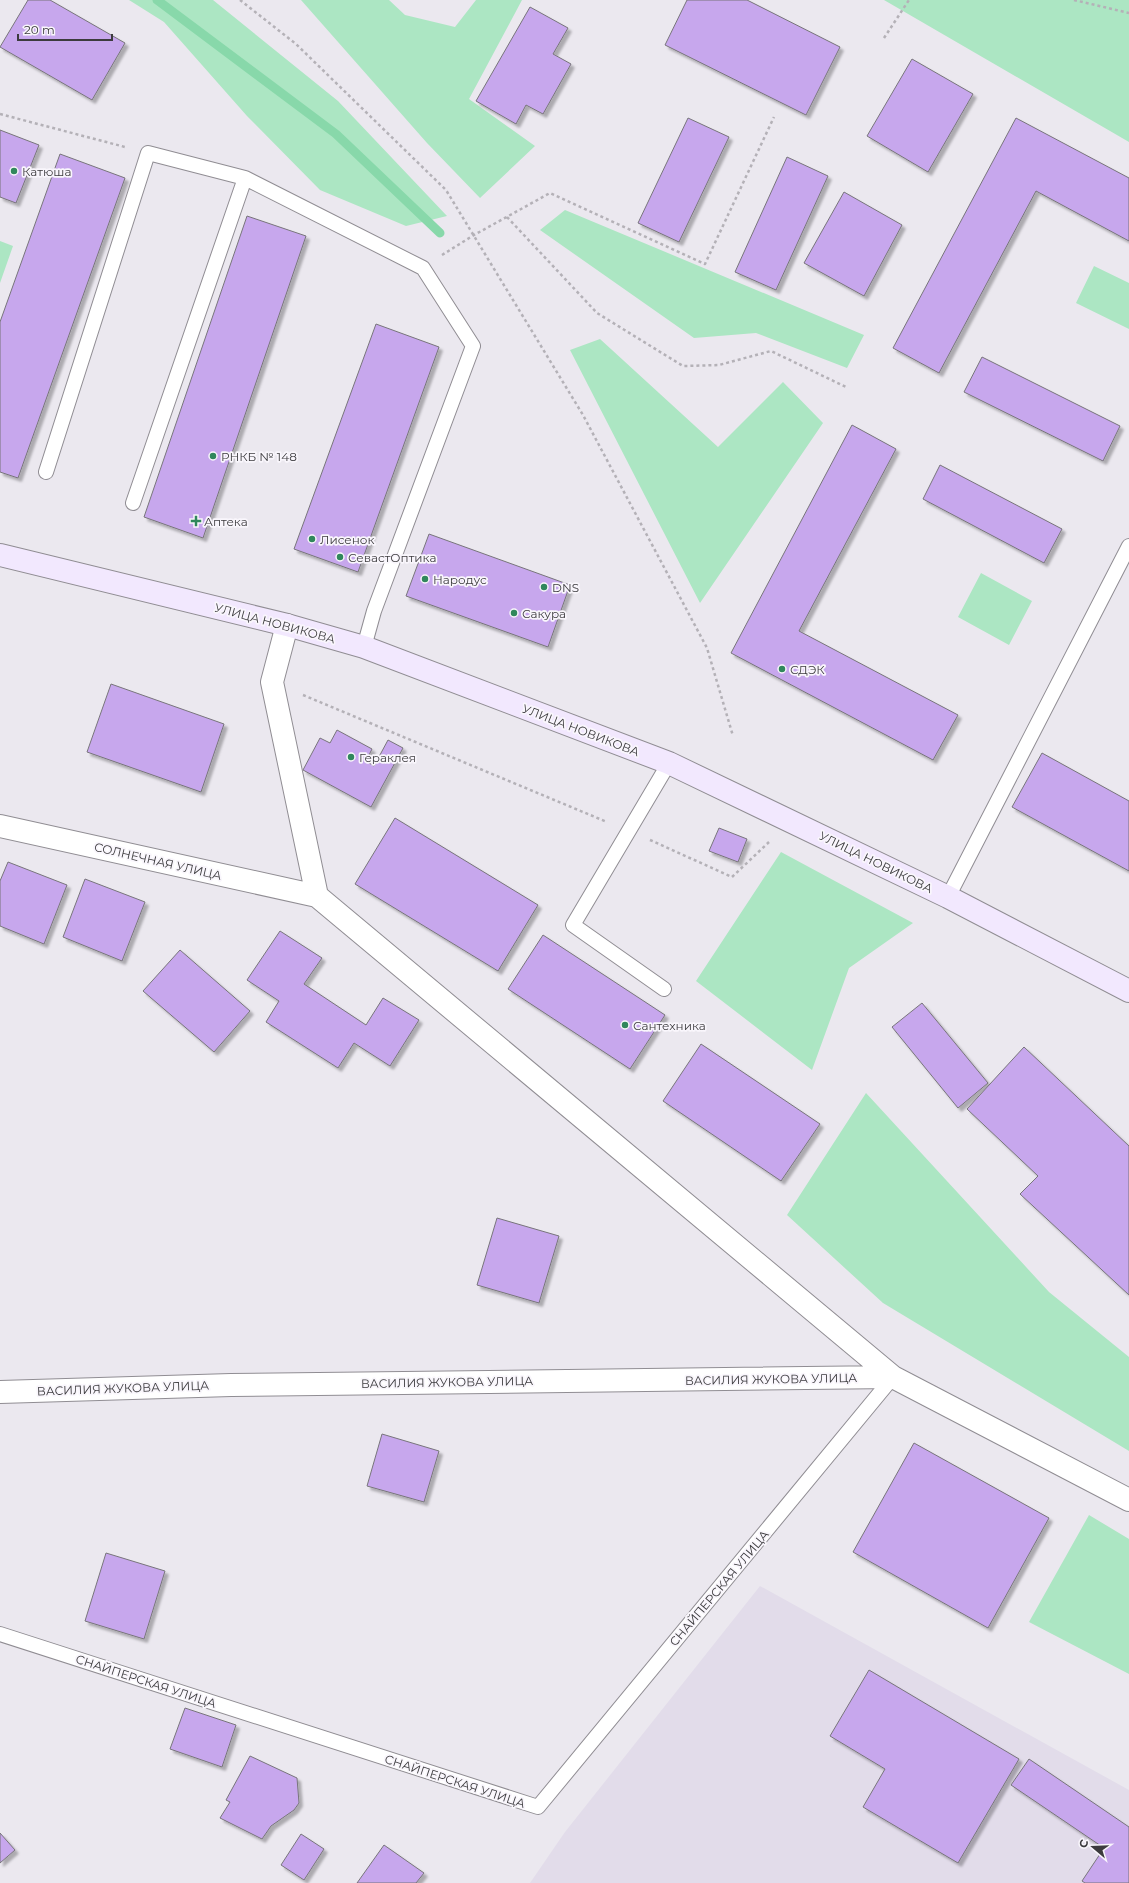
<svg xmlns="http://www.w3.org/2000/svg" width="1129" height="1883" font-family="Montserrat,sans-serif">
	<defs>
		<filter id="shadow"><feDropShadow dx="3.5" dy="3.5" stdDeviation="1" flood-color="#0004"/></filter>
	</defs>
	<rect width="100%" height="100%" fill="#ebe8ef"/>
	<path fill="#e2dcea" d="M760 1586 1129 1790V1883H530L565 1832Z"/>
	<path fill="#ace6c3" d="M129 0H213L338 101 447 216 406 226 320 190 247 116 164 22Z
		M301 0H389L405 15 455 27 476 0H522L469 99 535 146 480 198 427 143Z
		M884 0H1129V142Z
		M565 210 864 335 847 368 756 333 694 338 540 230Z
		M0 241 13 246 0 283Z
		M1094 266 1129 283V329L1076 303Z
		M600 339 718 447 783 382 823 423 700 603 570 350Z
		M981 573 1032 601 1009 645 958 617Z
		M781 852 913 923 849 968 812 1070 696 981Z
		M866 1093 1049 1292 1129 1357V1451L883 1303 787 1215Z
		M1089 1515 1129 1539V1674L1029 1622Z"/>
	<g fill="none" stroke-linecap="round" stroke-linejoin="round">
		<path stroke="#88d8aa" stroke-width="9" d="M157 0 336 134 440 233"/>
	</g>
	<path fill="#c7a7ed" stroke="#78757b" filter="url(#shadow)" d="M28 0H50L125 43 92 100 0 47Z
		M687 0H747L840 47 806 115 665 45Z
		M530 7 568 28 553 54 571 64 543 114 526 105 516 124 476 101Z
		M912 59 973 94 928 172 867 136Z
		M688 118 729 137 679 242 638 223Z
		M1016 118 1129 178V241L1036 191 939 373 893 348Z
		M0 130 39 145 16 203 0 197Z
		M60 154 125 178 18 478 0 472V322Z
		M787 157 828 176 776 290 735 272Z
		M844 192 902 225 864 296 804 263Z
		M247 216 306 236 203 538 144 517Z
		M376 324 439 347 358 572 294 549Z
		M982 357 1120 426 1103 461 964 392Z
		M852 425 896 449 799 631 958 715 933 760 731 653Z
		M940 465 1062 529 1044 563 923 499Z
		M429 534 570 585 548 647 406 596Z
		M111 684 224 724 201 792 87 752Z
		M337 730 372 749 366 761 374 766 388 740 403 748 371 807 303 770 320 738 330 743Z
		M1042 753 1129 801V871L1012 807Z
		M395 818 538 905 498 971 355 884Z
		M719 828 747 839 738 862 709 851Z
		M8 862 67 885 44 944 0 926V881Z
		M85 879 145 902 122 961 63 937Z
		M280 931 322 958 304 984 366 1025 383 998 419 1020 390 1066 354 1043 338 1068 266 1022 279 1001 247 980Z
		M543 935 665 1015 630 1069 508 989Z
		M180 950 250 1011 214 1052 143 991Z
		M922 1003 988 1083 958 1108 892 1027Z
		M701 1044 820 1124 781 1181 663 1101Z
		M1024 1047 1129 1146V1295L1020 1194 1038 1176 967 1109Z
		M497 1218 559 1236 539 1303 477 1285Z
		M382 1434 439 1451 424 1502 367 1486Z
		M914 1443 1049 1518 988 1628 853 1552Z
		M106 1553 165 1571 144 1639 85 1621Z
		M869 1670 1019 1759 958 1863 863 1807 885 1769 830 1736Z
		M185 1708 236 1725 222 1767 170 1749Z
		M250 1756 297 1778 299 1803 294 1810 271 1826 262 1839 220 1818 230 1802 226 1800Z
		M1029 1759 1129 1827V1883H1085L1082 1881 1104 1848 1011 1785Z
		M0 1833 15 1850 0 1863Z
		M301 1834 324 1849 304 1880 281 1865Z
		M384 1845 424 1873 416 1883H357Z"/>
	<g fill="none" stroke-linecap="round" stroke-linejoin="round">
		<defs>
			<path id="service" d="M46 472 148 153 245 178 423 268 473 346 374 611 364 647
				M133 503 245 178
				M948 897 1129 546
				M664 989 573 925 669 763
				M0 1634 538 1807 893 1377"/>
			<path id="minor" d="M287 625 272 682 317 896 893 1377 1129 1500
				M0 826 317 896
				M0 1392 231 1385 893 1377"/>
			<path id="secondary" d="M0 555 287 625 364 647 669 763 948 897 1129 991"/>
		</defs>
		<use href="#service" stroke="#908d93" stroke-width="16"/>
		<use href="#minor" stroke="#908d93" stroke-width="24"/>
		<use href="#secondary" stroke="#908d93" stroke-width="24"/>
		<path stroke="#b4b1b7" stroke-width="2.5" stroke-dasharray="3 3" stroke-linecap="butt" d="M240 0 296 44 446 190 583 415 707 648 733 736
			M1074 0 1129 13
			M884 38 909 0
			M0 114 125 147
			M507 217 597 313 683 366 719 365 771 351 846 387
			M442 255 474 235 550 193 705 264 774 117
			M303 695 607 822
			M650 840 732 877 769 842"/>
		<use href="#service" stroke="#fff" stroke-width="14"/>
		<use href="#minor" stroke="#fff" stroke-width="22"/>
		<use href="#secondary" stroke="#f2e8fe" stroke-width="22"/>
	</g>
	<g fill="#30875c" stroke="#f9f6fc" stroke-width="1.5">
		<circle cx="14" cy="171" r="4"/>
		<circle cx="213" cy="456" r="4"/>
		<path d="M194 515h4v4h4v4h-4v4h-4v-4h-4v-4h4z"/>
		<circle cx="312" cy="539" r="4"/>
		<circle cx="340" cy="557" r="4"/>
		<circle cx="425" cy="579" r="4"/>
		<circle cx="544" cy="587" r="4"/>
		<circle cx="514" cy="613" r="4"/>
		<circle cx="782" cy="669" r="4"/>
		<circle cx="351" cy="757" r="4"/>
		<circle cx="625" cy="1025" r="4"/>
	</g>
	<g text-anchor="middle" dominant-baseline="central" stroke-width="3.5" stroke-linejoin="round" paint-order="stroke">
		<g font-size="12" fill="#3c3b3e" stroke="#f9f6fc" text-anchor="start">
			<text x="22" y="171">Катюша</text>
			<text x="221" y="456">РНКБ № 148</text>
			<text x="204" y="521">Аптека</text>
			<text x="320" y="539">Лисенок</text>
			<text x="348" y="557">СевастОптика</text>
			<text x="433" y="579">Народус</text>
			<text x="552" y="587">DNS</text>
			<text x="522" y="613">Сакура</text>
			<text x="790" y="669">СДЭК</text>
			<text x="359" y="757">Гераклея</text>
			<text x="633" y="1025">Сантехника</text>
		</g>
		<g font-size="12" fill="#3c3b3e" stroke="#f9f6fc">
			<text transform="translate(275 623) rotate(15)">УЛИЦА НОВИКОВА</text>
			<text transform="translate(581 730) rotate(21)">УЛИЦА НОВИКОВА</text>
			<text transform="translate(158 861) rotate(13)">СОЛНЕЧНАЯ УЛИЦА</text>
			<text transform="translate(876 862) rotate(26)">УЛИЦА НОВИКОВА</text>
			<text transform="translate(771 1379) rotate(-1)">ВАСИЛИЯ ЖУКОВА УЛИЦА</text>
			<text transform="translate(447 1382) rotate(-1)">ВАСИЛИЯ ЖУКОВА УЛИЦА</text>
			<text transform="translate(123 1388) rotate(-2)">ВАСИЛИЯ ЖУКОВА УЛИЦА</text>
			<text transform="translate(719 1588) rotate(-50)">СНАЙПЕРСКАЯ УЛИЦА</text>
			<text transform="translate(146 1681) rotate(18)">СНАЙПЕРСКАЯ УЛИЦА</text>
			<text transform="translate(455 1781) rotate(18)">СНАЙПЕРСКАЯ УЛИЦА</text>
		</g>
	</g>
	<g transform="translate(1093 1847) rotate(289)" stroke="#f9f6fc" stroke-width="3" paint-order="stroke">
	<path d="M0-3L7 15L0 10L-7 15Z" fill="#3c3b3e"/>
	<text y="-6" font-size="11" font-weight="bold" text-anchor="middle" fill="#3c3b3e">С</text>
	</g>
	<path d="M18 34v6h94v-6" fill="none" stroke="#3c3b3e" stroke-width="2"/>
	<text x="24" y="34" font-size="12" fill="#3c3b3e" stroke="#f9f6fc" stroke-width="3" paint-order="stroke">20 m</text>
</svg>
